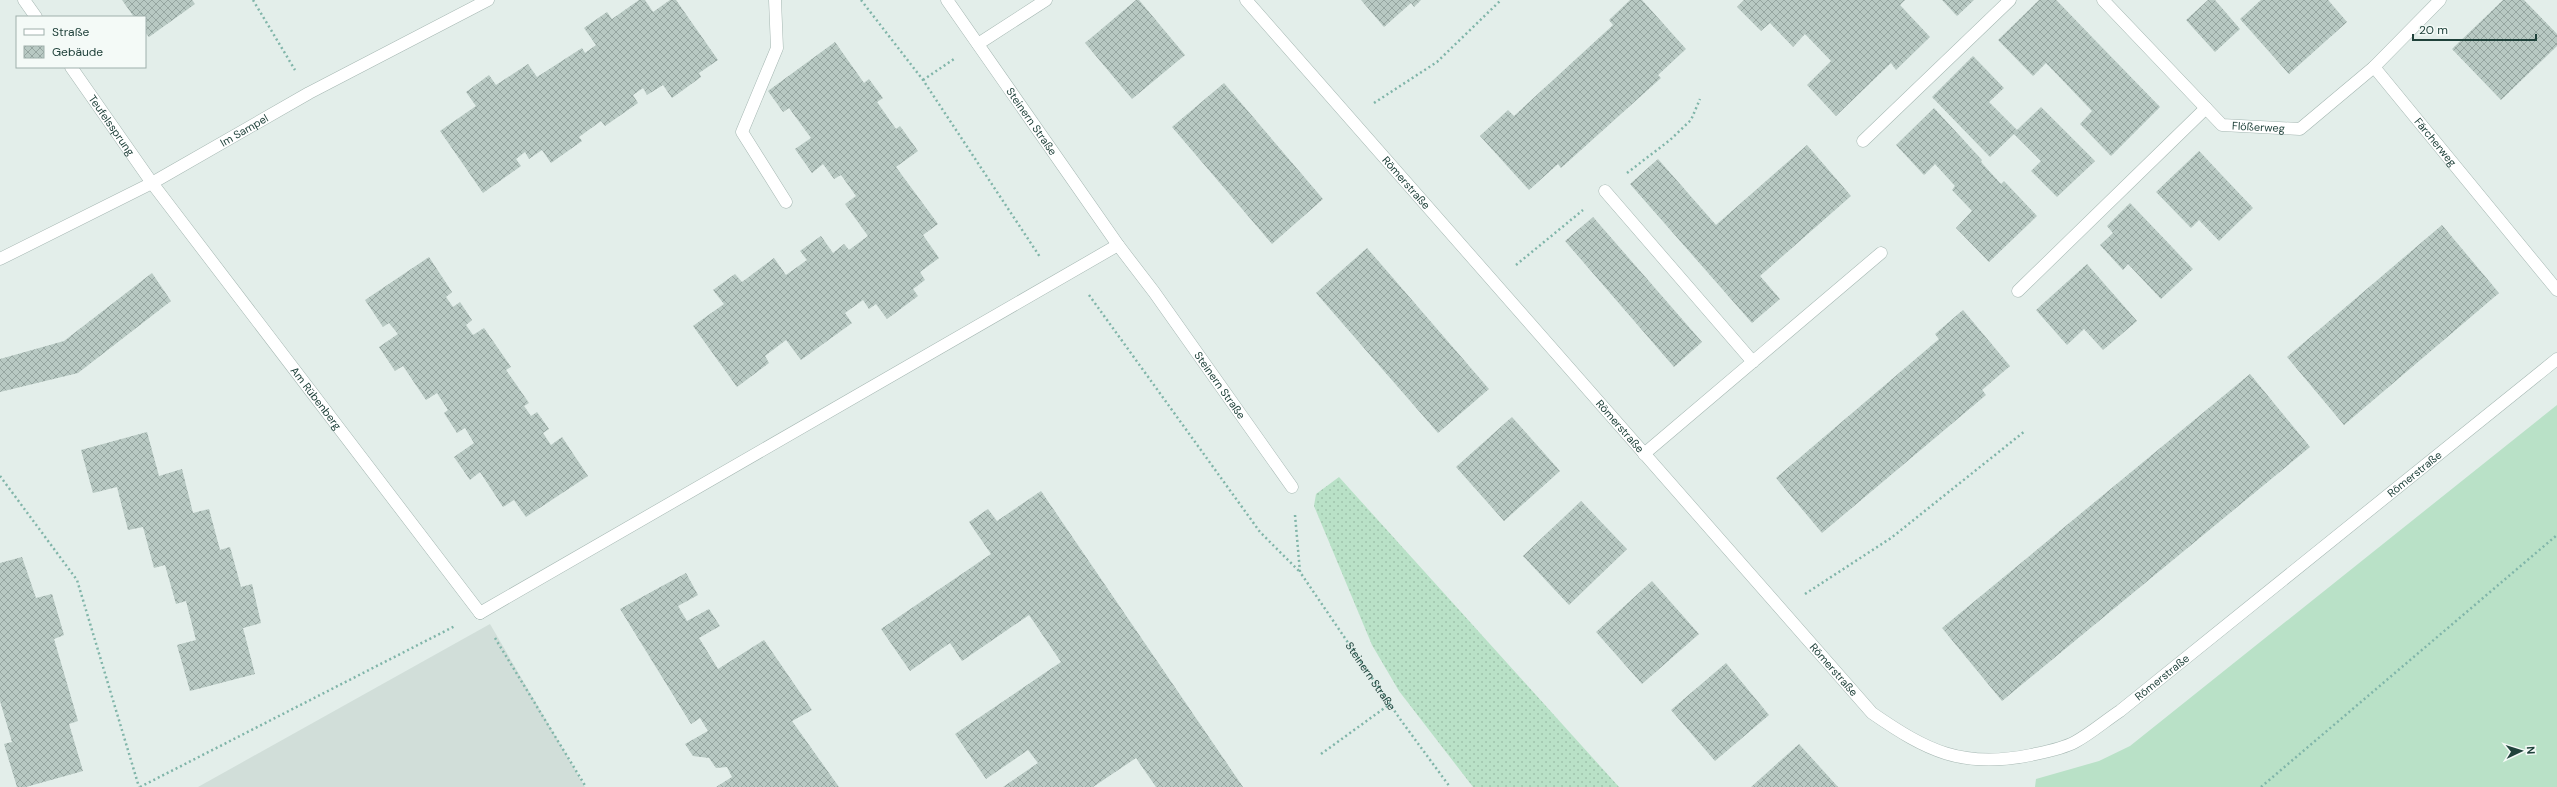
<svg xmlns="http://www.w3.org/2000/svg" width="2557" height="787" font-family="'DM Sans',sans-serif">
	<defs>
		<pattern id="grass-dots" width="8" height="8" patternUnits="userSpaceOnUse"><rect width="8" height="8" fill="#b9e1c7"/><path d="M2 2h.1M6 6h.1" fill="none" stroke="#9fc2ac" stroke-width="1.8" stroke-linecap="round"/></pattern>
		<pattern id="building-cross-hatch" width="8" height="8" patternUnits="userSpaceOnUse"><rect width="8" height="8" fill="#b8c9c3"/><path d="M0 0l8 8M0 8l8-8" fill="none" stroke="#95a5a0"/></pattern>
	</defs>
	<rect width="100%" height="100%" fill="#e3eeea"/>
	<path fill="#d1ded9" d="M490 624 585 787H198Z"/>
	<path fill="url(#grass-dots)" d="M1339 477 1619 787H1473L1399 691 1372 645 1314 506 1316 494Z"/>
	<path fill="#b9e1c7" d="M2557 405V787H2035L2036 779 2099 761 2130 746Z"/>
	<path fill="url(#building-cross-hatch)" d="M122 0H192L195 4 149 37 145 32V17H134Z
		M639 0H645L653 12 670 0H676L718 60 699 73 701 77 672 98 663 85 647 95 643 88 633 95 638 103 605 126 601 121 579 137 582 141 551 163 542 150 529 159 525 152 516 159 521 166 483 193 440 131 476 106 466 92 489 75 496 85 528 64 537 77 582 48 585 53 596 45 584 28 607 12 612 19Z
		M1136 0H1139L1185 55 1132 99 1085 43Z
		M1361 0H1421L1414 7 1411 3 1384 27Z
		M1630 0H1642L1686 49 1658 75 1661 78 1561 168 1558 164 1529 190 1480 136 1508 110 1514 116 1613 25 1609 20Z
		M1744 0H1905L1900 5 1930 37 1896 70 1891 63 1836 116 1807 85 1831 61 1805 34 1793 47 1770 23 1761 31 1737 7Z
		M1942 0H1974L1957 16Z
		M2039 0H2056L2160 107 2111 156 2080 124 2092 111 2046 63 2033 76 1998 40Z
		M2208 0H2215L2240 29 2215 52 2186 20Z
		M2261 0H2328L2347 22 2289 74 2240 19Z
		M2503 0H2524L2557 34V46L2501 100 2452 49Z
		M835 42 864 83 869 79 883 98 877 102 896 129 900 126 918 151 896 167 938 224 923 235 939 258 920 272 925 280 913 289 918 296 887 319 876 304 869 309 863 300 845 313 852 323 801 360 786 340 765 356 769 363 737 387 693 326 724 304 713 290 735 274 742 282 774 258 786 275 807 260 800 251 821 236 833 253 844 244 849 250 868 236 845 204 856 196 841 175 834 179 823 164 812 173 795 149 811 138 789 108 783 112 768 91Z
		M1973 56 2004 88 1989 102 2017 130 2041 107 2095 161 2057 197 2031 171 2041 161 2014 134 1990 157 1932 97Z
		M1224 83 1323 199 1272 244 1172 127Z
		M1934 108 1982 160 1981 162 2001 184 2004 181 2037 216 1989 262 1956 228 1972 211 1952 190 1955 186 1935 164 1924 175 1896 145Z
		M1807 145 1851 196 1760 276 1780 299 1752 323 1630 184 1658 159 1716 225Z
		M2199 151 2253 208 2219 241 2199 220 2191 228 2156 192Z
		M2130 203 2193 269 2161 299 2128 264 2123 270 2100 245 2113 233 2107 226Z
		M1593 217 1702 342 1674 367 1565 241Z
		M2442 225 2499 293 2344 425 2287 357Z
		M1367 248 1489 389 1438 433 1316 293Z
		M429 257 452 292 446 297 453 307 460 302 472 320 466 325 473 335 484 328 511 367 506 370 529 403 524 406 531 416 537 412 549 429 543 433 551 445 562 437 588 476 526 517 514 500 503 507 480 472 470 480 454 457 474 443 465 428 457 433 444 413 448 410 437 393 426 400 403 366 395 371 379 347 398 334 389 323 383 327 365 300Z
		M2087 264 2137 321 2103 350 2084 329 2067 345 2036 310Z
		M152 273 171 301 78 373 0 392V359L64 341Z
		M1963 310 2010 366 1982 390 1986 395 1822 533 1776 478 1939 339 1935 334Z
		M2250 374 2310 447 2002 701 1942 628Z
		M1512 417 1560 471 1504 521 1456 467Z
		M147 432 159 476 182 469 193 513 209 509 220 550 230 547 241 587 252 584 261 623 243 628 255 674 190 691 177 645 196 640 186 601 176 604 165 565 154 568 143 527 128 530 117 487 93 493 81 450Z
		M1041 491 1243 787H1156L1136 758 1093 787H1003L1038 763 1028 750 986 779 955 734 1061 662 1029 615 962 661 950 643 910 671 881 629 991 554 969 522 988 509 997 521Z
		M1581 501 1627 549 1569 605 1523 556Z
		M22 557 36 598 52 594 64 635 54 639 78 721 69 724 83 771 26 787H17L4 744 12 742 0 701V563Z
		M686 573 698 595 678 606 687 621 709 609 720 626 699 638 718 669 764 640 812 710 792 721 839 787H716L732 777 727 767 716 768 709 758 693 756 685 744 708 731 700 718 691 724 620 609Z
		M1652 581 1699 634 1642 684 1596 632Z
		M1726 663 1769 715 1715 761 1671 710Z
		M1799 744 1838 787H1751Z"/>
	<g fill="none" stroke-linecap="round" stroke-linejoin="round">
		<defs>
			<path id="service" d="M775 0 777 48 742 132 786 202
				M1863 141 2010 0
				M1605 191 1753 362
				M2018 291 2206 108
				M1644 454 1881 253
				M480 613 1118 245"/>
			<g id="minor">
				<path d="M24 0 36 17"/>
				<path id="s2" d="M947 0 1118 245 1154 292 1292 487"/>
				<path id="s3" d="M1246 0 1872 713C1927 751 1962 769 2031 755 2045 752 2062 749 2075 742 2090 734 2105 721 2120 711L2557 359"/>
				<path id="s4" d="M2103 0 2222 125 2300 129 2374 67"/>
				<path id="s5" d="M2440 0 2374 67 2557 290"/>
				<path d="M978 44 1046 0"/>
				<path id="s6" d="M71 67 152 183 480 613"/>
				<path id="s7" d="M0 259 152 183 309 93 488 0"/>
			</g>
		</defs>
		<use href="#service" stroke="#a5b7b2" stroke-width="13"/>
		<use href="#minor" stroke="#a5b7b2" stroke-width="13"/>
		<g stroke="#80b5a9" stroke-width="2.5" stroke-dasharray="2 3" stroke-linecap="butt">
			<path d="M253 0 295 70"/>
			<path d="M861 0 923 80 1040 257"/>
			<path d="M923 80 954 59"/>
			<path d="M1374 103 1437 62 1501 0"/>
			<path d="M1627 173 1670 140 1691 120 1700 99"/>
			<path d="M1516 265 1583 210"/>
			<path d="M1089 295 1260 532 1300 572"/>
			<path d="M0 476 77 580 139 787"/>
			<path id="s1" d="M1295 515 1300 572 1400 719 1450 787"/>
			<path d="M1805 594 1891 538 2025 431"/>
			<path d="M495 638 586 787"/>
			<path d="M1321 754 1390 704"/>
			<path d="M140 787 455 626"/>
			<path d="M2261 787 2557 535"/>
		</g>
		<use href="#service" stroke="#fff" stroke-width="12"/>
		<use href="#minor" stroke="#fff" stroke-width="12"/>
	</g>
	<g text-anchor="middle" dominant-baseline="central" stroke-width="3.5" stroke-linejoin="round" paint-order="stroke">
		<g font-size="11" fill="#20423b" stroke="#f4faf7">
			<text stroke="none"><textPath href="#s2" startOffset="148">Steinern Straße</textPath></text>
			<text stroke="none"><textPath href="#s6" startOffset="71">Teufelssprung</textPath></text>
			<text stroke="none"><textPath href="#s4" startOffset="209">Flößerweg</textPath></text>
			<text stroke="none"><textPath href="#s7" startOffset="276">Im Sampel</textPath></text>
			<text stroke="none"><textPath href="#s5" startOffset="191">Färcherweg</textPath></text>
			<text stroke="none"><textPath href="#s3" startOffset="243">Römerstraße</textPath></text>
			<text stroke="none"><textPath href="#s2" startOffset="472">Steinern Straße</textPath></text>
			<text stroke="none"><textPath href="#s6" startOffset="412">Am Rübenberg</textPath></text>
			<text stroke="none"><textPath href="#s3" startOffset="567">Römerstraße</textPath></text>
			<text stroke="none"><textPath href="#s3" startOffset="1598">Römerstraße</textPath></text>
			<text stroke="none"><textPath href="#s3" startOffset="891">Römerstraße</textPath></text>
			<text stroke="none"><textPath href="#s1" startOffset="183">Steinern Straße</textPath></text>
			<text stroke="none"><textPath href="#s3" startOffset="1274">Römerstraße</textPath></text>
		</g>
	</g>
	<rect x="16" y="16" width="130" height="52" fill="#f4faf7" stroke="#9fb0ac"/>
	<rect x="24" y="29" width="20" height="6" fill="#ffffff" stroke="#9fb0ac"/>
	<text x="52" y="36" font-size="12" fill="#20423b">Straße</text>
	<rect x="24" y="46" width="20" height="12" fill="url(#building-cross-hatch)" stroke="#9fb0ac"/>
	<text x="52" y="56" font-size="12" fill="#20423b">Gebäude</text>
	<g transform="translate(2521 751) rotate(86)" stroke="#f4faf7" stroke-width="3" paint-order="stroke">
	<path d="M0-3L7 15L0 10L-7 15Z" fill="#20423b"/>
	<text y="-6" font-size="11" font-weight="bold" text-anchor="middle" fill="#20423b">N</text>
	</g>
	<path d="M2413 34v6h123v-6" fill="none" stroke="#20423b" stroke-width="2"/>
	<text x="2419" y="34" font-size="12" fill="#20423b" stroke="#f4faf7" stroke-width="3" paint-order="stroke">20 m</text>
</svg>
